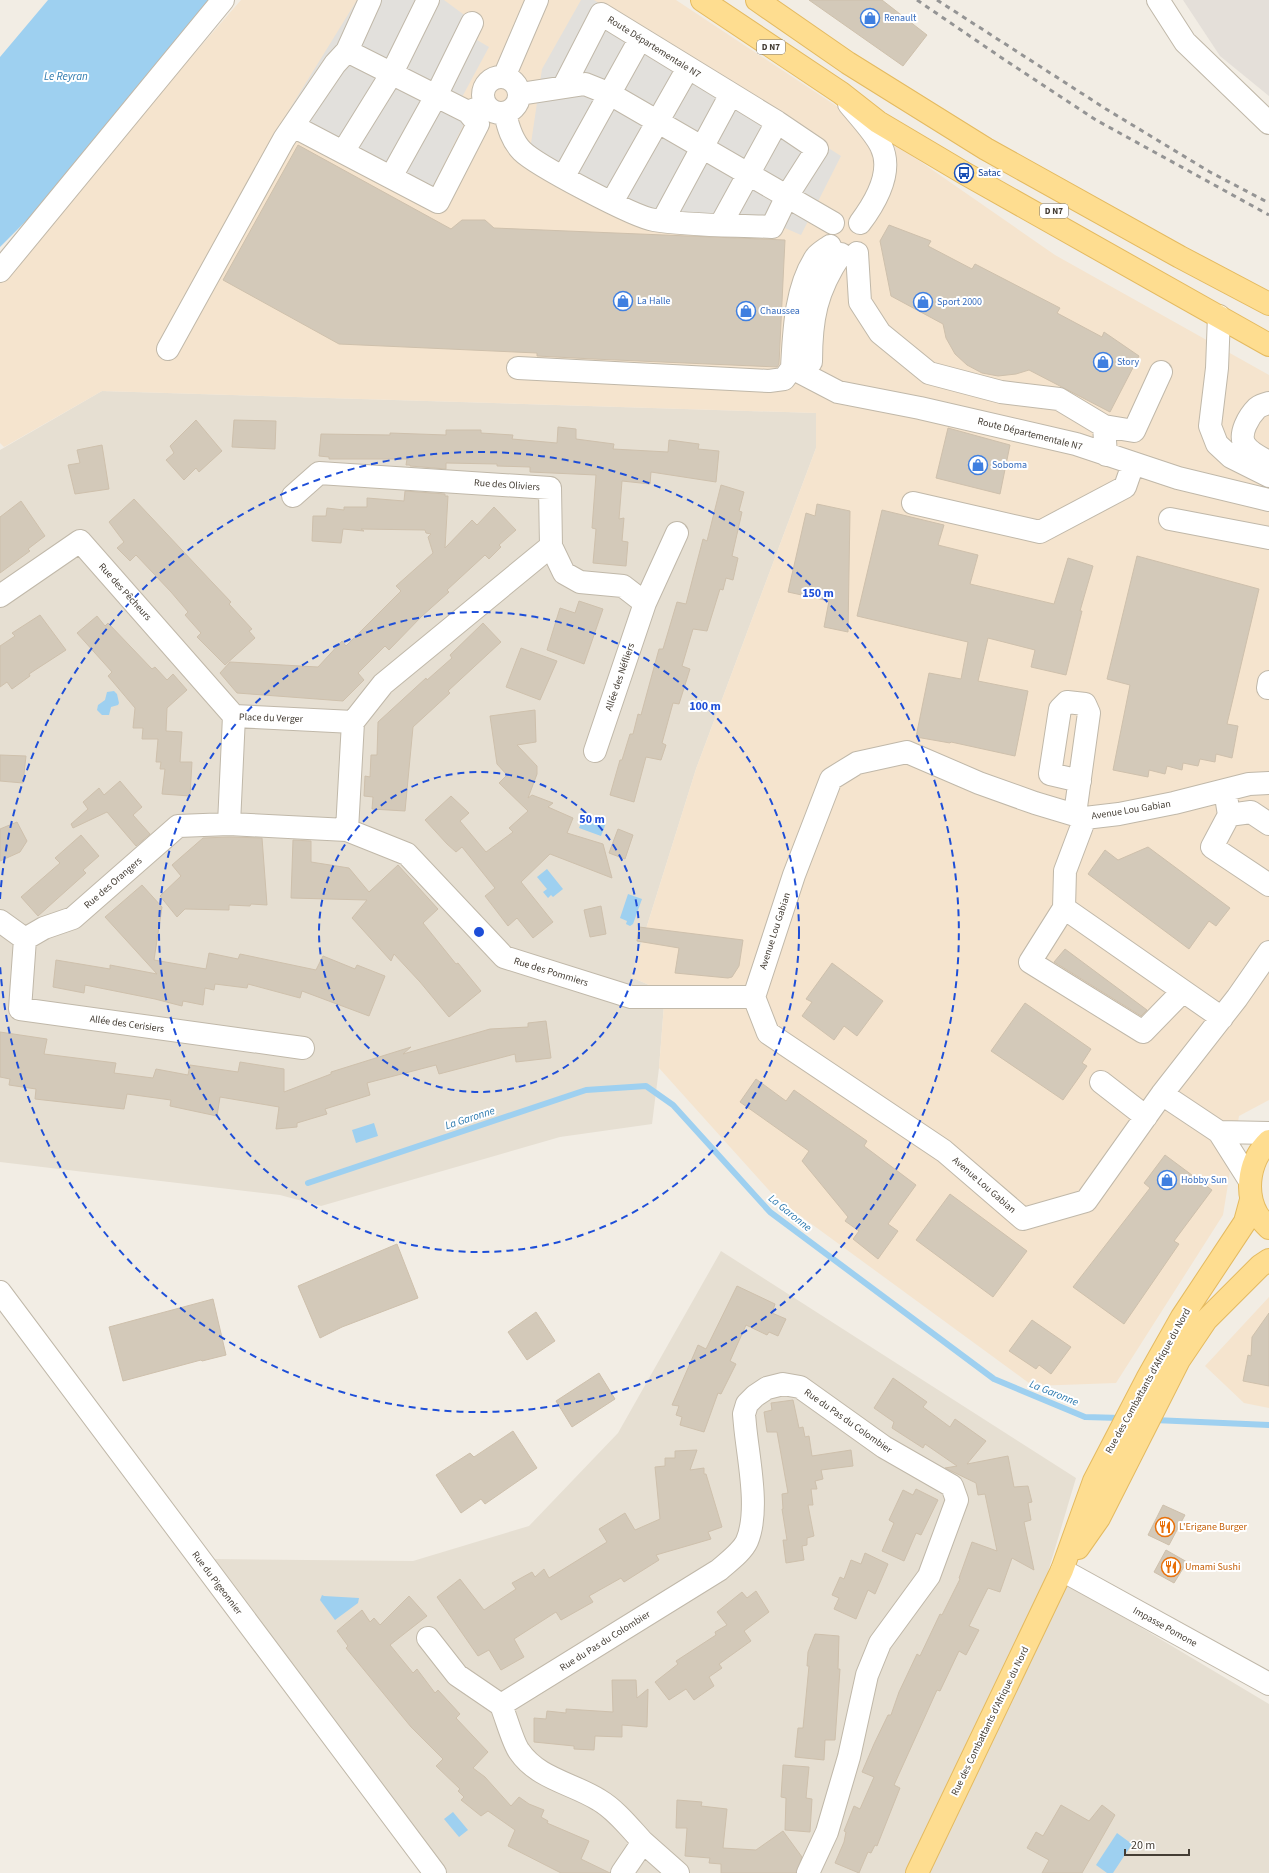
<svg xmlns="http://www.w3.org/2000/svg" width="1269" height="1873" font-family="'Source Sans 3',sans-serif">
	<rect width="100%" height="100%" fill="#f2ede4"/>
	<path fill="#e6dfd2" d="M102 391 816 413V448L696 769 631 977 665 992 659 1068 652 1124 560 1137 321 1206 280 1195 0 1162V450Z
		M721 1251 1076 1478 1048 1572 1269 1704V1873H443L213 1559 413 1561 529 1526 618 1433Z"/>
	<path fill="#f5e4ce" d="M241 0H676L921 162 1055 255 1269 375V1100L1239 1116 1223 1215 1116 1383 1033 1386 776 1198 659 1068 665 992 631 977 696 769 816 448V413L102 391 4 447 0 443V276Z
		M1269 1297V1408L1244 1403 1205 1366Z"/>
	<path fill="#e4dfd9" d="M1183 0H1269V96L1220 56Z"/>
	<path fill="#e2e0dc" d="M357 0H444L482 28 477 40 489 47 461 99 463 126 432 188 286 115Z
		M581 0H594L841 156 801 235 762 218 647 212 530 150 542 69Z"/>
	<path fill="#9ed0f0" d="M48 0H212L39 208 0 247V57Z
		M114 691 117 694 119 703 118 705 111 707 109 715H102L97 710 98 705 105 700 107 692Z
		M584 815 606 823 601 836 579 828Z
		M547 869 563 889 553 897 551 895 548 898 543 892 547 889 537 877Z
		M628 894 642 899 633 924 630 926 626 924 627 921 620 918Z
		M374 1123 378 1136 356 1143 352 1130Z
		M322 1595 324 1596 359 1598 358 1603 335 1620 320 1600Z
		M453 1812 468 1830 459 1837 444 1819Z
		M1117 1833 1132 1844 1113 1873H1107L1096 1865Z"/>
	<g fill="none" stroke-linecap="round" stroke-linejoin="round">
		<path stroke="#9ed0f0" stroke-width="6" d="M308 1183 586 1090 646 1086 673 1105 770 1212 994 1379 1085 1417 1121 1418
			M1154 1420 1269 1425"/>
	</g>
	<path fill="#d3c9b9" stroke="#cec0ac" d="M809 0H882L927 35 903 66Z
		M298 145 451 229 462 220H485L494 228 785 240 779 364 777 367 593 359 537 356V353L339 344 223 280Z
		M889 225 931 241 928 246 972 269 975 264 1060 308 1057 313 1102 337 1104 332 1139 356 1110 412 1029 370 1016 374 998 376 982 373 967 365 955 354 946 338 943 324 891 296 880 241Z
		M196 420 222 451 199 472 196 468 184 480 166 460 174 453 170 446Z
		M234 420 276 421 275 449 232 447Z
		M558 427 576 429V439L614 444 613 449 668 452 669 440 699 444 698 449 719 451 716 482 651 472 650 484 622 481 619 519 624 518 622 541 628 542 626 566 593 563 596 529 592 528 596 475 530 472V467L497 466V464L446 463V469L410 466V465H406L407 459H329V457L319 456 321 434 390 435V433L446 435V430H481V433L513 435 512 439 557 443Z
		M948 428 1010 445 1000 494 936 478Z
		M102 445 109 489 75 494 68 465 80 463 77 450Z
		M721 485 744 492 739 511 742 512 732 556 738 558 733 580 726 578 723 590 720 589 707 631 693 629 682 666 690 669 679 704 673 703 662 743 666 745 661 760 646 757 634 802 610 795 620 760H622L630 734H633L638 714 641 715 659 649H663L677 602 686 604 703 539 707 541Z
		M405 491 445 494V496H448L445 548 472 520 477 525 494 507 516 530 499 545 501 547 489 559 485 555 447 590 449 592 422 616 389 650 385 646 358 673 364 680 343 701 237 693 220 673 230 662 318 667 342 641 346 646 401 591 396 586 433 553 428 537 431 534 426 533 425 530 361 529 364 531 343 529 341 543 312 541 313 516H326L327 508 344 510V507H367V498L404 501Z
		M134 499 212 582 231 602 229 604 252 629 249 631 255 638 225 665 197 637 201 633 185 615 188 612 171 592 136 555 130 561 117 548 124 542 109 522Z
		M21 501 45 536 28 549 30 551 0 573V517Z
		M817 504 850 511 848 632 824 627 829 601 788 592 806 513 815 516Z
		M882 510 944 525 938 545 978 555 970 584 1054 604 1068 558 1093 566 1080 611H1082L1066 675 1031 667 1035 650 988 638 978 681 1028 691 1015 756 951 742 950 743 916 737 929 673 961 679 968 642 857 616Z
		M1137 556 1259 589 1227 724 1238 726 1232 758 1216 754 1215 762 1200 759 1198 766 1183 763 1182 770 1167 766 1165 774 1149 770 1148 777 1113 770 1130 685 1107 679Z
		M579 601 603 609 584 664 547 650 560 608 575 613Z
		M40 615 66 650 29 674 30 676 12 689 7 682 0 687V646L15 636 12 633Z
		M97 616 105 626 108 623 152 669 155 667 167 680 173 674 187 690 167 708 166 731 182 732 180 762H192L190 796 162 794 165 769H160L161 762H156L158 739H142L143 728H133L135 708 108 676 112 672 77 633Z
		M483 623 501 642 448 691 450 693 413 727 405 811 372 809 373 797 364 796 365 776 370 777 371 755H377L378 722 426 678 427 680 452 658 450 655Z
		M521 648 557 661 540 700 506 687Z
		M535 710 536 742 517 745 537 766V774L528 798 532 795 553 803 548 807 573 818 567 833 603 844 612 878 550 854 521 882 553 922 533 938 517 918 508 926 485 896 495 888 462 847 456 852 447 844 425 820 451 796 469 813 460 821 486 852 513 832 509 828 528 811 499 783 507 775 497 764 490 716Z
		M0 755 26 756 23 783 0 781Z
		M120 781 142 807 133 815 150 834 136 846 107 812 73 828 71 824 88 809 83 802 99 788 104 795Z
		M17 822 27 841 20 852 0 861V829Z
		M618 829 633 835 625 859 609 853Z
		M81 835 99 856 83 870 86 873 38 916 21 897 60 863 55 858Z
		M229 837 262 838 267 905 251 904 250 906 229 905V910L185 909 177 917 160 896 181 876 172 865 203 838Z
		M293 840 311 841V862L349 868 369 892 398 865 438 909 423 923 456 964 458 963 481 991 449 1017 420 982 394 954 391 961 352 918 367 900 291 898Z
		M1148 847 1230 908 1216 926 1209 921 1189 949 1088 874 1105 850 1118 860Z
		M142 885 162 907 154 960 206 969 209 953 238 959 240 954 316 970 323 956 355 969 357 965 385 976 369 1016 302 991 300 998 248 984 247 988 215 984 214 990 205 988 203 1005 183 1001 182 1006 155 999 85 985 84 993 53 987 56 960 110 969V965L157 974 105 917Z
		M601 906 606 934 590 937 584 910Z
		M639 927 743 940 739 966 732 977 728 978 675 973 679 948 637 941Z
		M1065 949 1147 1010 1141 1016 1054 962Z
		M832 963 883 1001 857 1036 844 1026 834 1040 802 1016 812 1002 806 999Z
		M1025 1003 1091 1049 1082 1063 1087 1066 1063 1100 991 1051Z
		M546 1021 551 1058 516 1062 515 1054 439 1074 436 1065 367 1083 370 1095 325 1109 327 1114 297 1123V1127L276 1129 279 1107 220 1097 217 1116 170 1106 171 1100 127 1094 124 1109 35 1099 36 1089 9 1085 10 1079 0 1077V1032L47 1039 44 1054 116 1063 114 1073 153 1078 156 1069 188 1075 190 1065 238 1072 240 1062 284 1069V1092L331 1074V1072L411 1047 403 1054 490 1029 528 1027V1023Z
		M756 1079 786 1101 794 1090 867 1141 864 1146 916 1185 888 1224 898 1231 878 1259 853 1239 859 1231 845 1221 848 1217 802 1161 809 1151 740 1102Z
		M1165 1155 1212 1190 1174 1241 1179 1244 1124 1324 1073 1287 1150 1188 1144 1183Z
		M950 1194 1027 1251 993 1297 916 1240Z
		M397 1244 418 1298 342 1327 320 1338 298 1286Z
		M737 1286 775 1304 772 1313 786 1319 778 1336 769 1332 767 1335 746 1325 730 1361 736 1364 721 1394 718 1393 704 1432 680 1425 682 1417 676 1415 679 1406 672 1405 698 1345 706 1349Z
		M213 1299 226 1355 202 1361 201 1360 123 1381 109 1327Z
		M536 1312 555 1341 527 1360 508 1332Z
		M1269 1313V1386L1243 1381 1248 1355 1251 1356 1252 1337Z
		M1032 1320 1071 1347 1051 1374 1039 1365 1036 1369 1009 1351Z
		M599 1373 615 1399 572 1427 556 1401Z
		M893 1378 927 1402 923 1407 950 1427 955 1419 986 1441 967 1464 1008 1456 1014 1487 1028 1486 1032 1502 1028 1503 1031 1520 1024 1522 1034 1570 1012 1558 1000 1592 988 1588 969 1626 979 1630 966 1655 959 1651 940 1691 937 1690 894 1785 900 1788 877 1846 875 1845 871 1853 868 1852 859 1873 835 1863 844 1842 846 1832 844 1831 854 1806 860 1809 874 1777 862 1772 874 1744 888 1715H891L899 1692 917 1654 920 1656 940 1614 942 1615 960 1579 959 1578 972 1542 997 1551 985 1494 978 1495 976 1483 945 1468 957 1466 925 1444 923 1448 892 1428 894 1422 874 1408Z
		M793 1400 799 1428 803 1427 805 1437 809 1436 812 1456 851 1450 853 1466 821 1470 823 1479 815 1481 817 1489H811L813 1505H808L814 1536 807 1538V1545L802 1546 804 1560 786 1563 783 1540H787L782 1509H783L782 1494 788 1493 777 1432H767L764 1412 772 1410 771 1403Z
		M513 1431 537 1468 485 1504 481 1499 461 1513 436 1475 470 1453 474 1457Z
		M697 1450 690 1470 704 1468V1474H706L722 1527 708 1532 711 1539 656 1555 659 1560 624 1582 621 1578 589 1596 593 1602 561 1620 556 1612 514 1639 524 1657 501 1670 489 1650 478 1656 437 1597 460 1579 484 1610 516 1589 512 1583 532 1572 535 1577 544 1569 549 1578 607 1542 599 1529 625 1513 635 1530 660 1519 655 1467 665 1466V1458H675V1451Z
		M916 1489 938 1500 921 1535 916 1533 904 1561 882 1551 894 1523 889 1520 903 1490 913 1495Z
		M1163 1505 1185 1515 1169 1545 1148 1535Z
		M1166 1550 1187 1562 1174 1583 1154 1572Z
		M865 1553 888 1564 875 1594 868 1590 856 1619 834 1609 839 1598 832 1595 840 1577 844 1579 851 1560 861 1564Z
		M756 1591 769 1612 744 1631 751 1641 719 1664 722 1668 709 1677 714 1686 694 1700 686 1689 669 1700 655 1682 678 1664 676 1661 716 1635 715 1632 727 1625 717 1612 742 1592 747 1598Z
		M409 1596 427 1616 390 1645 413 1673 417 1669 435 1693 438 1690 460 1714 456 1718 488 1752 473 1768 485 1777 511 1806 519 1797 529 1804 544 1810 541 1817 548 1821 547 1823 589 1841 581 1859 610 1873H561L508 1846 515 1830 488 1811 481 1816 461 1800 464 1797 458 1791 460 1789 436 1766 443 1759 411 1727 346 1648 348 1646 337 1631 362 1610 370 1622 374 1618 380 1625Z
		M815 1634 839 1636 838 1669H840L835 1740H825L824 1760 795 1757 798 1728H803L809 1666H807L808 1652Z
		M612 1680H636L637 1698 648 1689 647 1727 622 1725V1737L595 1736 594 1750 574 1749V1746L534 1742V1718L546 1719 547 1711 566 1713V1709L613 1712Z
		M783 1765 809 1767 806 1798 812 1799 810 1832 785 1830 786 1798 781 1797Z
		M677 1800 702 1802 701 1806 727 1809 723 1848 756 1850 783 1831 802 1857 796 1873H721V1864L709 1863 710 1858 685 1856 687 1828H676Z
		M1061 1805 1089 1821 1102 1805 1115 1815 1082 1873H1042L1049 1860 1027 1848 1036 1832 1043 1836Z"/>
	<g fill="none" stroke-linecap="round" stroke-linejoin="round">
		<defs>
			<path id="minor" d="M1158 0 1185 42 1269 123
				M347 51 370 0
				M483 95a18 18 0 1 1 36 0a18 18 0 1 1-36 0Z
				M504 77 537 0
				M564 86 601 14 777 122 721 224
				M520 94 585 84 610 94 833 223
				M849 104C858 115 875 133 881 146 894 172 875 203 860 223
				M505 113C508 127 512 141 522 151 536 165 634 217 654 220 691 226 734 225 772 227L787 196 817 149 777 122
				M293 126 438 202 478 124 468 112
				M343 152 392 73 428 0
				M564 176 640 39
				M391 177 436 96 472 23
				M612 202 688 68
				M663 220 731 94
				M857 253 860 302 880 333 929 373 1001 392 1059 399 1104 426 1106 455
				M0 271 223 0
				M1219 316 1217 368 1210 426 1217 444 1231 457 1269 476
				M168 349 284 139 335 64 347 51 468 112 485 105
				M518 368 769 381 784 379 792 368
				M792 368 838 392 920 408 1076 444 1178 478 1269 500
				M792 368 811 362C811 319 816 291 841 254
				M792 368C794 333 795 288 816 257 819 253 826 249 830 246
				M1269 403C1265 404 1261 405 1257 408 1249 416 1238 434 1245 445 1250 453 1261 458 1269 462
				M1104 426 1134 431 1161 372
				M293 496 319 473 550 488 551 546 383 684 353 722
				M913 503 1040 532 1125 487 1133 464
				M1170 519 1269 538
				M551 546 564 573 580 582 623 586 645 603 595 751
				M0 596 80 541 234 716
				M645 603 677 533
				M1268 688 1269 682
				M1225 790 1229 815 1212 847 1269 885
				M1075 814 1089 713 1085 704 1067 702 1060 709 1050 774 1080 781
				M1229 815 1251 812 1269 824
				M347 830 353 722 234 716 229 824 347 830 407 854 504 957 631 997H754
				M1064 908 1065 871 1085 818
				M0 921 25 939 44 928 73 918 178 826 229 824
				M25 939 20 1009 303 1048
				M1183 991 1143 1032 1030 962 1064 908 1222 1018
				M1101 1082 1146 1117
				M1162 1094 1086 1201 1023 1219 944 1151 768 1033 754 997 794 875 831 779 857 763 907 752 979 783 1035 803 1085 818 1119 814 1174 803 1249 784 1269 783
				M1219 1132 1162 1094 1237 998 1269 952
				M1250 1181 1219 1132 1269 1133
				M0 1292 435 1873
				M1062 1570 1269 1684
				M428 1638 457 1675 501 1705
				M643 1842C630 1828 616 1810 599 1800 572 1783 538 1779 519 1751 513 1743 506 1717 501 1705L719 1570C728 1562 742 1552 747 1541 760 1510 748 1458 745 1425L744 1414 747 1404 755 1396 767 1388 783 1384 800 1387 884 1447 952 1486 957 1500 929 1576 880 1643 867 1675 849 1757 827 1832 808 1873
				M622 1873 643 1842 678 1873"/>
			<path id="major" d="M702 0 841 93 878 122 964 173 1269 345
				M757 0 848 63 986 149 1180 257 1269 304
				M1269 1141C1250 1159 1244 1190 1257 1214 1260 1219 1265 1224 1269 1228
				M1078 1548 1099 1518 1179 1360 1206 1320 1260 1266 1269 1260
				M917 1873 1062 1570 1094 1481 1147 1379 1182 1317 1245 1222 1251 1200"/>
		</defs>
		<use href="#minor" stroke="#c0b8a9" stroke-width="24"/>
		<use href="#major" stroke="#e4ba60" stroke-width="24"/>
		<use href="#minor" stroke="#fff" stroke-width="22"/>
		<use href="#major" stroke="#fedd90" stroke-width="22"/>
		<path stroke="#949494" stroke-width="3" stroke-dasharray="5 5" stroke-linecap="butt" d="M917 0 999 56 1096 120 1269 215
			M937 0 1106 109 1210 172 1269 203"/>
	</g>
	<g fill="none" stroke="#1d4ed8" stroke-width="2" stroke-dasharray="7 5">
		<circle cx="479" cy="932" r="160"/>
		<circle cx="479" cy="932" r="320"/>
		<path d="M0 899A480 480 0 1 1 0 965"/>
	</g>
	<defs>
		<symbol id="shop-ring" viewBox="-11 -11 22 22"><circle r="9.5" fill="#fff" stroke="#3f7fe0" stroke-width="1.5"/><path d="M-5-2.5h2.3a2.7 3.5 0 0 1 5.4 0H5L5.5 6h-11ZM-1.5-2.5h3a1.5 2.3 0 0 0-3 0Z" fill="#3f7fe0"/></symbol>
		<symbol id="bus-ring" viewBox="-11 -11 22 22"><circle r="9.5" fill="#fff" stroke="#1a4fb4" stroke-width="1.5"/><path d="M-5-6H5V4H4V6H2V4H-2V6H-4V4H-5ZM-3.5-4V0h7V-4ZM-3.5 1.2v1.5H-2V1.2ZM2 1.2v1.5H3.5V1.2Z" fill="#1a4fb4"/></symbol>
		<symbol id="restaurant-ring" viewBox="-11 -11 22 22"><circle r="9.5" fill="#fff" stroke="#e8710a" stroke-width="1.5"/><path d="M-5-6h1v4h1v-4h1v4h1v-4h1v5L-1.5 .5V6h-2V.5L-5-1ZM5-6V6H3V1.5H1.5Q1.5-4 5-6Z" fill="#e8710a"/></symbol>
	</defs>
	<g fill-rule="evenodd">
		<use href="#shop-ring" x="859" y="7" width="22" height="22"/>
		<use href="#bus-ring" x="953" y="162" width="22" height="22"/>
		<use href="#shop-ring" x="612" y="290" width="22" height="22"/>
		<use href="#shop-ring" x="912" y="291" width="22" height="22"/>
		<use href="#shop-ring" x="735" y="300" width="22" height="22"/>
		<use href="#shop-ring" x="1092" y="351" width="22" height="22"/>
		<use href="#shop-ring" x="967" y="454" width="22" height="22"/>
		<use href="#shop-ring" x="1156" y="1169" width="22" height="22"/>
		<use href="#restaurant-ring" x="1154" y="1516" width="22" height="22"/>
		<use href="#restaurant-ring" x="1160" y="1556" width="22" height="22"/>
	</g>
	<g text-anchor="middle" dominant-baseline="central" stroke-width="4" stroke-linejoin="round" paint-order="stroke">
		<g fill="#fff" stroke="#7c7771" stroke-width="1">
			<rect x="757" y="40" width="28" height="14" rx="3"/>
			<rect x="1040" y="204" width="28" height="14" rx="3"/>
		</g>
		<g font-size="9" font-weight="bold" fill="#443d34">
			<text x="771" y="47">D N7</text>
			<text x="1054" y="211">D N7</text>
		</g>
		<g font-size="10" fill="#366cbe" stroke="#fff" text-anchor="start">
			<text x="884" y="18">Renault</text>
			<text x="637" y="301">La Halle</text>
			<text x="937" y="302">Sport 2000</text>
			<text x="760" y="311">Chaussea</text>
			<text x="1117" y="362">Story</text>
			<text x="992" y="465">Soboma</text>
			<text x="1181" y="1180">Hobby Sun</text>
		</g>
		<g font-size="10" fill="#443d34" stroke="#fff">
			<text transform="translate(654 47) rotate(32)">Route Départementale N7</text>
			<text transform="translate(1030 434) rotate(14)">Route Départementale N7</text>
			<text transform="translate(507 485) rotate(4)">Rue des Oliviers</text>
			<text transform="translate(125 592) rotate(48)">Rue des Pêcheurs</text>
			<text transform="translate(620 677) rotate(-71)">Allée des Néfliers</text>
			<text transform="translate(271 718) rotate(2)">Place du Verger</text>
			<text transform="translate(1131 810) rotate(-9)">Avenue Lou Gabian</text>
			<text transform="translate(113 883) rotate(-41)">Rue des Orangers</text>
			<text transform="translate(775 931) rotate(-72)">Avenue Lou Gabian</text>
			<text transform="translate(551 972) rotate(17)">Rue des Pommiers</text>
			<text transform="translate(127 1024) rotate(8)">Allée des Cerisiers</text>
			<text transform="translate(984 1185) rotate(41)">Avenue Lou Gabian</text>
			<text transform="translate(1148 1381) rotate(-61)">Rue des Combattants d'Afrique du Nord</text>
			<text transform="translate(848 1421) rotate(35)">Rue du Pas du Colombier</text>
			<text transform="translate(217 1583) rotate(53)">Rue du Pigeonnier</text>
			<text transform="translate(1165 1627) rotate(29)">Impasse Pomone</text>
			<text transform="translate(605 1641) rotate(-32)">Rue du Pas du Colombier</text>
			<text transform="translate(990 1721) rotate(-64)">Rue des Combattants d'Afrique du Nord</text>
		</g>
		<g font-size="10" fill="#164399" stroke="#fff" text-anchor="start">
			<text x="978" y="173">Satac</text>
		</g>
		<g font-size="10" fill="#c56008" stroke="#fff" text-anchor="start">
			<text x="1179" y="1527">L'Erigane Burger</text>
			<text x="1185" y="1567">Umami Sushi</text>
		</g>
		<g font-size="11" font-style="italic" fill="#2d7aaf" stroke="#fff">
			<text x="66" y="76">Le Reyran</text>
			<text transform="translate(470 1118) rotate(-18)">La Garonne</text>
			<text transform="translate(790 1213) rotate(39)">La Garonne</text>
			<text transform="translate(1054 1393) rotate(22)">La Garonne</text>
		</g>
	</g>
	<circle cx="479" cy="932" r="6" fill="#1d4ed8" stroke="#fff" stroke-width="2"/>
	<g font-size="12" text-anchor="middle" font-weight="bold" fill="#1d4ed8" stroke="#fff" stroke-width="4" stroke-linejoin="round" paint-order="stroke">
		<text x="818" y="597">150 m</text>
		<text x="705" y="710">100 m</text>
		<text x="592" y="823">50 m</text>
	</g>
	<path d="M1125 1849v6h64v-6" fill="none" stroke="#443d34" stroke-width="2"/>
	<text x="1131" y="1849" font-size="12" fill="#443d34" stroke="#ffffff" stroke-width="3" paint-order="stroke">20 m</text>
</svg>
